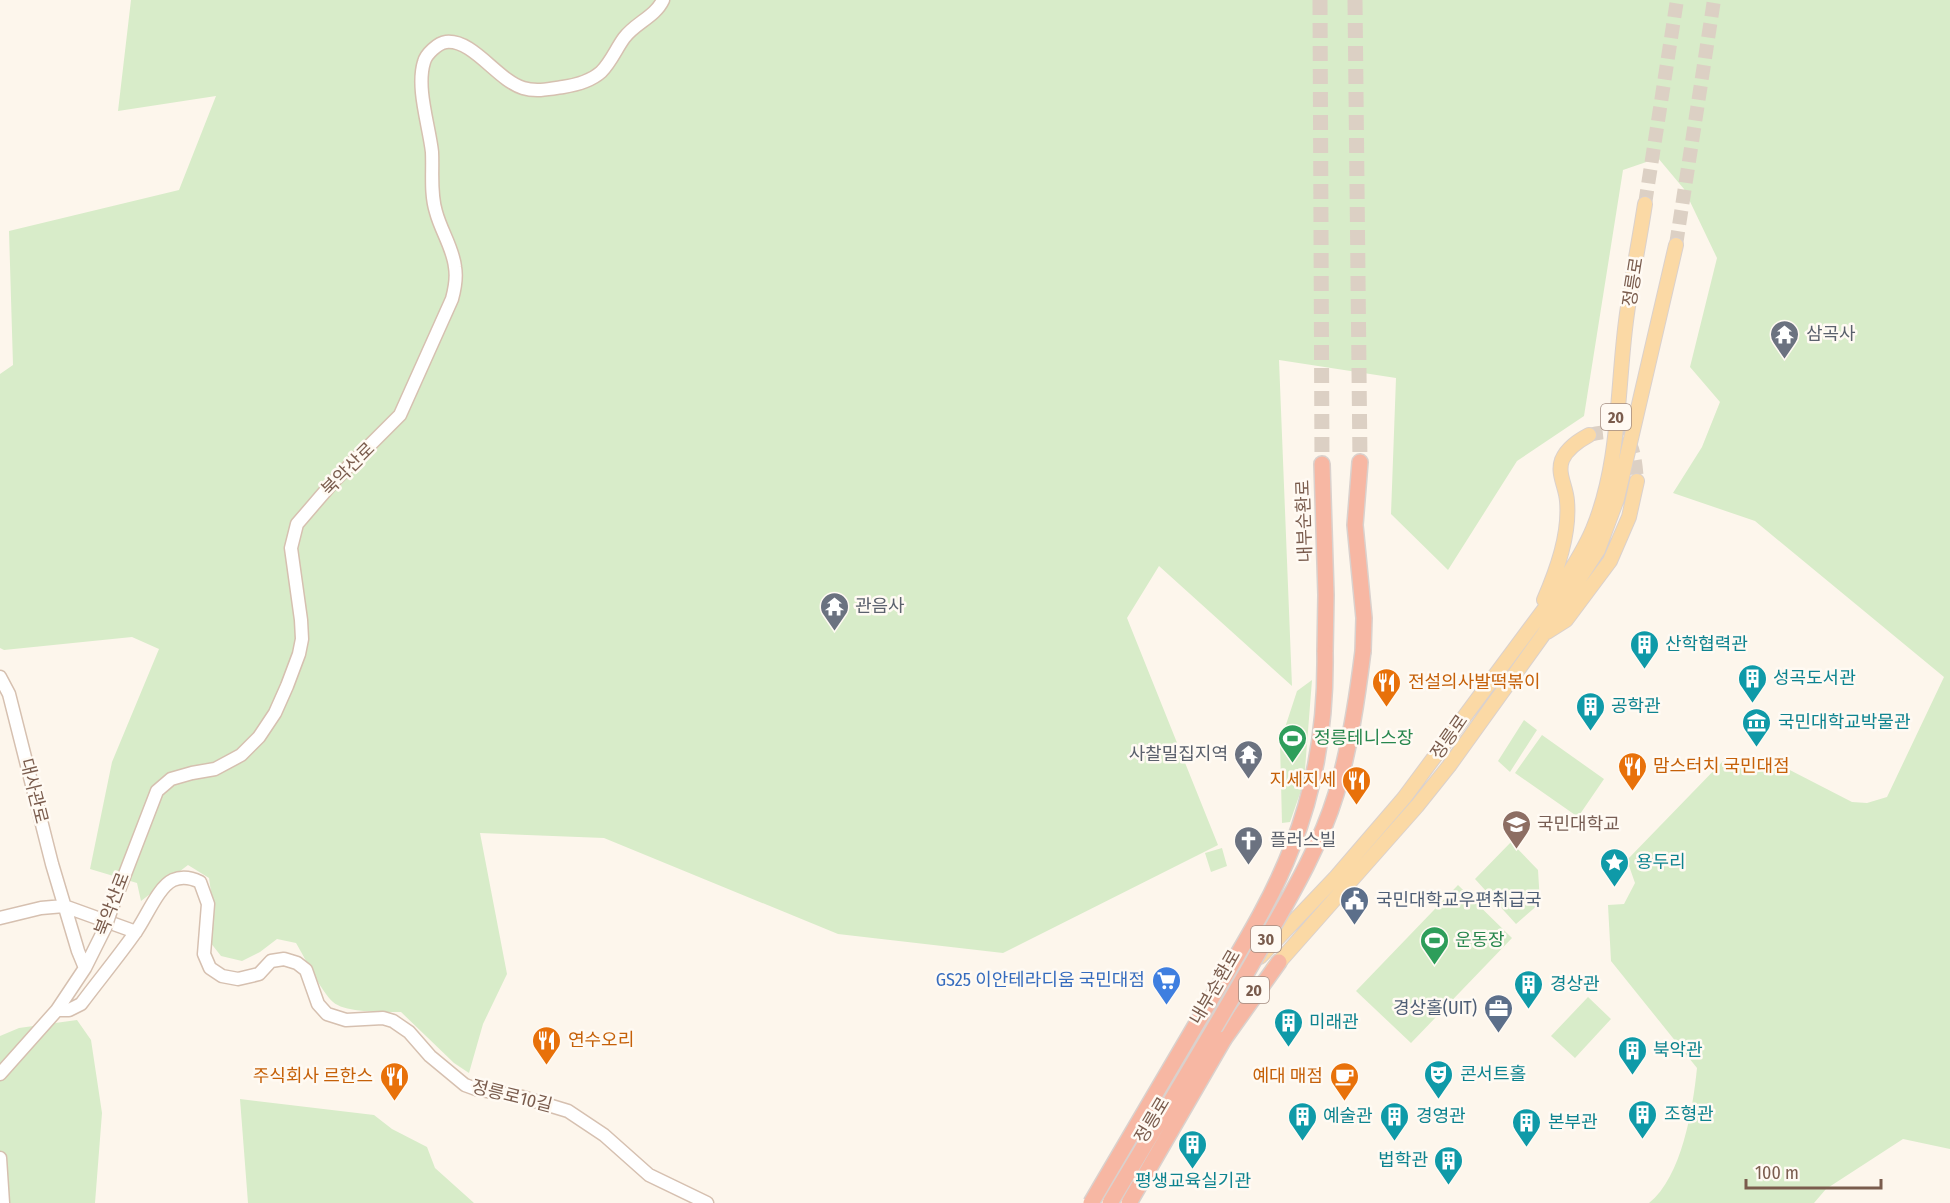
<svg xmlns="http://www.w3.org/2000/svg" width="1950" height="1203" font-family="'Fira Sans Condensed','Noto Sans KR',sans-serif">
	<rect width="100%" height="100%" fill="#fdf6ec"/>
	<path fill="#d8ecc9" d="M131 0H1950V1149L1903 1139 1826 1189 1814 1203H1649C1682 1177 1693 1108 1697 1068L1611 961 1608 905 1624 904 1635 883 1627 860 1723 761 1782 766 1852 802 1867 803 1887 797 1944 677 1755 521 1673 493 1702 447 1720 402 1690 367 1717 258 1684 189 1658 158 1623 170 1584 416 1517 461 1448 570 1391 514 1396 378 1279 360 1292 686 1159 566 1127 618 1218 845 1003 953 838 934 604 838 480 833 507 974 483 1024 469 1073 454 1063 401 1012C385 1012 345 1013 333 1002 321 991 305 958 296 943L277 939 260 952 242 961 221 956 210 942 213 906 209 878 188 865 141 901 137 883 90 869 112 762 159 649 132 637 4 650 0 648V374L13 365 9 231 179 190 216 96 118 111Z
		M1312 680 1304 782 1290 822 1282 823 1280 743 1297 691Z
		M1524 720 1537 730 1510 772 1498 761Z
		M1542 735 1604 779 1578 817 1515 773Z
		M1511 842 1538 870 1540 903 1516 924 1475 879Z
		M1222 848 1227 866 1211 872 1205 853Z
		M1458 885 1512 938 1411 1043 1356 991Z
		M1588 997 1611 1019 1575 1058 1551 1036Z
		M77 1020 91 1040 102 1113 95 1203H0V1036L19 1028Z
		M240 1099 374 1115 392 1129 427 1147 435 1168 474 1203H248Z"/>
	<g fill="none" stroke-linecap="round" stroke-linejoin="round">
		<path stroke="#dcd0c4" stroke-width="14" stroke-dasharray="14 7" stroke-linecap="butt" d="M1645 204 1677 0
			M1676 245 1714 0
			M1589 435C1631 424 1634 445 1637 481"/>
		<path stroke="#dcd0c4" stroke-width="15" stroke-dasharray="15 8" stroke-linecap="butt" d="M1320 0 1322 464
			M1355 0 1360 462"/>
		<defs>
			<path id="secondary" d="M0 677 9 694 52 864 78 951 85 968
				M110 913 157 791 171 779 192 773 215 769 241 755 259 737 275 713 287 686 299 654 302 639 301 620 291 548 297 524 334 481 400 415 452 299C455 288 457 278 455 267 453 248 441 231 436 212 430 193 433 172 432 152 429 125 416 88 424 62 426 54 438 43 446 42 473 39 497 80 523 88 536 92 550 89 563 87 576 85 592 80 601 72 611 62 616 49 624 38 635 23 655 17 663 0
				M0 918 41 908 64 906 136 932
				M57 1010H69L81 1004C99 980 118 957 135 933 146 918 158 887 173 880 182 876 192 878 200 882L208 904 204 954 210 968 222 976 238 979 259 974 271 961 284 959 297 963 306 970 318 1004 327 1014 346 1020 383 1018 393 1021 409 1032 430 1056 465 1085 476 1089 522 1097 568 1111 604 1135 649 1175 707 1203
				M0 1074 57 1010 85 968 105 928
				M0 1158 3 1203"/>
			<path id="primary" d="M1544 600C1557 570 1570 534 1567 501 1566 486 1557 474 1562 460 1567 448 1578 441 1589 435
				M1547 632 1566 620 1610 561 1629 517 1637 481
				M1260 957 1336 877 1404 798 1557 592C1570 572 1584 551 1593 529 1620 464 1617 390 1626 321 1631 282 1639 243 1645 204
				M1273 969 1417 806 1449 766 1543 635 1598 550 1617 499 1676 245"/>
			<path id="highway" d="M1360 462 1355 525 1364 618 1363 651
				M1322 464 1326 595 1325 652
				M1224 1039 1279 962
				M1139 1134 1176 1080"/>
		</defs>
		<use href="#secondary" stroke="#d6c0b0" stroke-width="15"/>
		<use href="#primary" stroke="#dad1cd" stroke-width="16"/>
		<use href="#highway" stroke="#dad1cd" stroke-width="18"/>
		<use href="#secondary" stroke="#fff" stroke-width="12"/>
		<use href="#primary" stroke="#fbd9a5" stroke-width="14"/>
		<use href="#highway" stroke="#f7b7a3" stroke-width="15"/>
		<defs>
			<path id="secondary-bridge" d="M105 928 110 913"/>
			<path id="highway-bridge" d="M1091 1203C1129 1139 1167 1075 1204 1011 1235 958 1270 905 1292 847 1317 784 1326 719 1325 652
				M1110 1203C1160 1120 1210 1037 1258 953 1287 902 1319 850 1336 794 1350 747 1357 700 1363 651
				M1129 1203 1224 1039"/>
		</defs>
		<use href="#secondary-bridge" stroke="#d6c0b0" stroke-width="15" stroke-linecap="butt"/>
		<use href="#highway-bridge" stroke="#dad1cd" stroke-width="18" stroke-linecap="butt"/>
		<use href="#secondary-bridge" stroke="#fff" stroke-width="12"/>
		<use href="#highway-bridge" stroke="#f7b7a3" stroke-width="15"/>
	</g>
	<defs>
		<symbol id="temple-pin" viewBox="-11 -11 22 30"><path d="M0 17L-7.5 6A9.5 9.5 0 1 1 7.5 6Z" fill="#6b7280" stroke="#fffaf3"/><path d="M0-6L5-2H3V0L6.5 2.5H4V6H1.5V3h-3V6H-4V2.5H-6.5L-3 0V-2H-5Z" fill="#fff"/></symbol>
		<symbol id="building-pin" viewBox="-11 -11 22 30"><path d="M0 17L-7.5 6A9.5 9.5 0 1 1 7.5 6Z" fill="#0f9aa8" stroke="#fffaf3"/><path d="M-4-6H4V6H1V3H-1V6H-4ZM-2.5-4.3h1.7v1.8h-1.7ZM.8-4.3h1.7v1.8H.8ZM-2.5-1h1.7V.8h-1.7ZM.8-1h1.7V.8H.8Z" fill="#fff"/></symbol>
		<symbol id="restaurant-pin" viewBox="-11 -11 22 30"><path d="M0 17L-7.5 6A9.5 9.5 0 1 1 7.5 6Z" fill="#e8710a" stroke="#fffaf3"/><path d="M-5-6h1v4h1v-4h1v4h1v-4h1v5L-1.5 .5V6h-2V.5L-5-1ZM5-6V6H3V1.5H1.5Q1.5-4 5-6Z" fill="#fff"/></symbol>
		<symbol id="museum-pin" viewBox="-11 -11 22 30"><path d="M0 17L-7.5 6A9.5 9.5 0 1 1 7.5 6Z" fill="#0f9aa8" stroke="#fffaf3"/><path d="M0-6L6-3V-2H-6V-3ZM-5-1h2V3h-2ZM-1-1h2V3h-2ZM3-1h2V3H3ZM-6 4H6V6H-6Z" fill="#fff"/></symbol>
		<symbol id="stadium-pin" viewBox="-11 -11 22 30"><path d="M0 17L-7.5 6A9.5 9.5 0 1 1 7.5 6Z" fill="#2e9e5b" stroke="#fffaf3"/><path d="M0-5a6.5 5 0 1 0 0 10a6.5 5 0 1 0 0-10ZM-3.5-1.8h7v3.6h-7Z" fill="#fff"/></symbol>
		<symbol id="university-pin" viewBox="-11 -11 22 30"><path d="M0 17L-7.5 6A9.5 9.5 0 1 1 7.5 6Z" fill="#8d6e63" stroke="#fffaf3"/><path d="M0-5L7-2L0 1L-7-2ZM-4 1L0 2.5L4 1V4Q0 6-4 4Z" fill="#fff"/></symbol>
		<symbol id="church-pin" viewBox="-11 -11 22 30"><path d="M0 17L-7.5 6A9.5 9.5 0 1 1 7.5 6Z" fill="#6b7280" stroke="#fffaf3"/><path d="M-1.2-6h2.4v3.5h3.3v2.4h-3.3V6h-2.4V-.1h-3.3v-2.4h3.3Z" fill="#fff"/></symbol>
		<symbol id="sight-pin" viewBox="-11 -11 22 30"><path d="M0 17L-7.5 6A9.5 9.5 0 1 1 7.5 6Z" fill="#0f9aa8" stroke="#fffaf3"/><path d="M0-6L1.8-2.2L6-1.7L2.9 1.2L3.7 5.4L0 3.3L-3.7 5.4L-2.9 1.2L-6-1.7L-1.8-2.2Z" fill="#fff"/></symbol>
		<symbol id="civic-pin" viewBox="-11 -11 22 30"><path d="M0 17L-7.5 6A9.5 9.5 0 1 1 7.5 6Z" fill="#5c6f8a" stroke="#fffaf3"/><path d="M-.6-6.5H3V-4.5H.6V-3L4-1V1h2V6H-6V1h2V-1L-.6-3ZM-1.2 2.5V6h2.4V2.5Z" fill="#fff"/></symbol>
		<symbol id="supermarket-pin" viewBox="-11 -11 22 30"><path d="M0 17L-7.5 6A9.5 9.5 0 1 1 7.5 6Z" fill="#3f7fe0" stroke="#fffaf3"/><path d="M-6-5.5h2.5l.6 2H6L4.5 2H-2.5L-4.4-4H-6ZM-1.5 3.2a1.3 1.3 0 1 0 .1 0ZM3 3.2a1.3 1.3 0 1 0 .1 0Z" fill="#fff"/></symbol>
		<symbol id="office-pin" viewBox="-11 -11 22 30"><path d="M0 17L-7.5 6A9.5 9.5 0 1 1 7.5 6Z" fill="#5c6f8a" stroke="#fffaf3"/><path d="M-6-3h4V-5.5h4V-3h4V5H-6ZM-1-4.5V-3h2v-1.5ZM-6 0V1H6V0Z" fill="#fff"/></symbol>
		<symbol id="theatre-pin" viewBox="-11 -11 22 30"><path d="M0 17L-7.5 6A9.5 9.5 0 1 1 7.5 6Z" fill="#0f9aa8" stroke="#fffaf3"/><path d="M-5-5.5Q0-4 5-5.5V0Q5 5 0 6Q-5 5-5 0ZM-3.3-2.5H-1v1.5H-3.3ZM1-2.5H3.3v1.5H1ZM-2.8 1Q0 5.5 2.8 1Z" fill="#fff"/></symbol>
		<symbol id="cafe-pin" viewBox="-11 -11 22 30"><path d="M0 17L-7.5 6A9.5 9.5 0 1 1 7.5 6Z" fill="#e8710a" stroke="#fffaf3"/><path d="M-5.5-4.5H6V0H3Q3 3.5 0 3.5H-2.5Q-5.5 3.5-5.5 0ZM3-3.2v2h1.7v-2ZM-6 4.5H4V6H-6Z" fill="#fff"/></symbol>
	</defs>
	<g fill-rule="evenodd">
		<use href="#temple-pin" x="1768" y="318" width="33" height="45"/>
		<use href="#temple-pin" x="818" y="590" width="33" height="45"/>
		<use href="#building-pin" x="1628" y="628" width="33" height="45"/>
		<use href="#building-pin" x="1736" y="662" width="33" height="45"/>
		<use href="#restaurant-pin" x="1370" y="666" width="33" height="45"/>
		<use href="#building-pin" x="1574" y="690" width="33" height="45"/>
		<use href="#museum-pin" x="1740" y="706" width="33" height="45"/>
		<use href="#stadium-pin" x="1276" y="722" width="33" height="45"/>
		<use href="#temple-pin" x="1232" y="738" width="33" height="45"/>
		<use href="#restaurant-pin" x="1616" y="750" width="33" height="45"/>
		<use href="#restaurant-pin" x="1340" y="764" width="33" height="45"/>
		<use href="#university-pin" x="1500" y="808" width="33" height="45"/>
		<use href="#church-pin" x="1232" y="824" width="33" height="45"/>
		<use href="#sight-pin" x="1598" y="846" width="33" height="45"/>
		<use href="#civic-pin" x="1338" y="884" width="33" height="45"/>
		<use href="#stadium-pin" x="1418" y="924" width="33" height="45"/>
		<use href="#supermarket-pin" x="1150" y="964" width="33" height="45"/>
		<use href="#building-pin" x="1512" y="968" width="33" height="45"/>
		<use href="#office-pin" x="1482" y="992" width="33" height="45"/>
		<use href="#building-pin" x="1272" y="1006" width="33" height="45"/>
		<use href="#restaurant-pin" x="530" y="1024" width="33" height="45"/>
		<use href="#building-pin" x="1616" y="1034" width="33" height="45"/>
		<use href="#theatre-pin" x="1422" y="1058" width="33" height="45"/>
		<use href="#restaurant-pin" x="378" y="1060" width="33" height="45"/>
		<use href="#cafe-pin" x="1328" y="1060" width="33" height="45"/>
		<use href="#building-pin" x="1626" y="1098" width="33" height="45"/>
		<use href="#building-pin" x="1286" y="1100" width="33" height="45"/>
		<use href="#building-pin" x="1378" y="1100" width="33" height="45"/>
		<use href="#building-pin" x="1510" y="1106" width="33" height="45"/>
		<use href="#building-pin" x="1176" y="1128" width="33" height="45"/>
		<use href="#building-pin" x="1432" y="1144" width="33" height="45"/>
	</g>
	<g text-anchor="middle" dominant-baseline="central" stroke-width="5" stroke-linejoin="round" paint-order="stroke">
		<g fill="#fffaf3" stroke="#a28b7f" stroke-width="1.5">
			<rect x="1601" y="404" width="30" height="26" rx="4.5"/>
			<rect x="1251" y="926" width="30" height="26" rx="4.5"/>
			<rect x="1239" y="977" width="30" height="26" rx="4.5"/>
		</g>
		<g font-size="16" font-weight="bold" fill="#7a5c4d">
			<text x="1616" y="417">20</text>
			<text x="1266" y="939">30</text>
			<text x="1254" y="990">20</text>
		</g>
		<g font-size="18" fill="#7a5c4d" stroke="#fffaf3">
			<text transform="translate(1633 282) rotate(-81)">정릉로</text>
			<text transform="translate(348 469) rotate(-45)">북악산로</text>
			<text transform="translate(1304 521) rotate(-92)">내부순환로</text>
			<text transform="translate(1449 737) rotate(-55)">정릉로</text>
			<text transform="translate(34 791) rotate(76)">대사관로</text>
			<text transform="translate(112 904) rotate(-69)">북악산로</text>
			<text transform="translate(1215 987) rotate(-60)">내부순환로</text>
			<text transform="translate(512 1096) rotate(14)">정릉로10길</text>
			<text transform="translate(1152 1120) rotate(-59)">정릉로</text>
		</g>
		<g font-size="18" fill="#5b616d" stroke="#fffaf3" text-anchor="start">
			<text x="1806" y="334">삼곡사</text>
			<text x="855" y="606">관음사</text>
			<text x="1228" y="754" text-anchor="end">사찰밀집지역</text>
			<text x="1270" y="840">플러스빌</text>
		</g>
		<g font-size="18" fill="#0d838f" stroke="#fffaf3" text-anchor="start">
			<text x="1665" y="644">산학협력관</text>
			<text x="1773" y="678">성곡도서관</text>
			<text x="1611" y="706">공학관</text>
			<text x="1778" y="722">국민대학교박물관</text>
			<text x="1636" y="862">용두리</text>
			<text x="1550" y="984">경상관</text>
			<text x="1309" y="1022">미래관</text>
			<text x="1653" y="1050">북악관</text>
			<text x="1460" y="1074">콘서트홀</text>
			<text x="1664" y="1114">조형관</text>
			<text x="1323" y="1116">예술관</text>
			<text x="1416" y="1116">경영관</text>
			<text x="1548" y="1122">본부관</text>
			<text x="1428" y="1160" text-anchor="end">법학관</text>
			<text x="1193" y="1181" text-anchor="middle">평생교육실기관</text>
		</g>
		<g font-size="18" fill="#c56008" stroke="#fffaf3" text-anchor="start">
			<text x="1408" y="682">전설의사발떡볶이</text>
			<text x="1653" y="766">맘스터치 국민대점</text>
			<text x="1336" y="780" text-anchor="end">지세지세</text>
			<text x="568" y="1040">연수오리</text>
			<text x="373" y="1076" text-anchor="end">주식회사 르한스</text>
			<text x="1323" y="1076" text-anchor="end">예대 매점</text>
		</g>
		<g font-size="18" fill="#27864d" stroke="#fffaf3" text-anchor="start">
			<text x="1314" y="738">정릉테니스장</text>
			<text x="1455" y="940">운동장</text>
		</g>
		<g font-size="18" fill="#785e54" stroke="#fffaf3" text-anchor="start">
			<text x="1537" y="824">국민대학교</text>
		</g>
		<g font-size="18" fill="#4e5e75" stroke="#fffaf3" text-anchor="start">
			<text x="1376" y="900">국민대학교우편취급국</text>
			<text x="1477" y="1008" text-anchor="end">경상홀(UIT)</text>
		</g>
		<g font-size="18" fill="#366cbe" stroke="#fffaf3" text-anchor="end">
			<text x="1145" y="980">GS25 이안테라디움 국민대점</text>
		</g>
	</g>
	<path d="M1746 1179v9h135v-9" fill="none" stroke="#7a5c4d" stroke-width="3"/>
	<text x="1755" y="1179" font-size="18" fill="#7a5c4d" stroke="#fffaf3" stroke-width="4.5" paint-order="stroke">100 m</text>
</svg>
